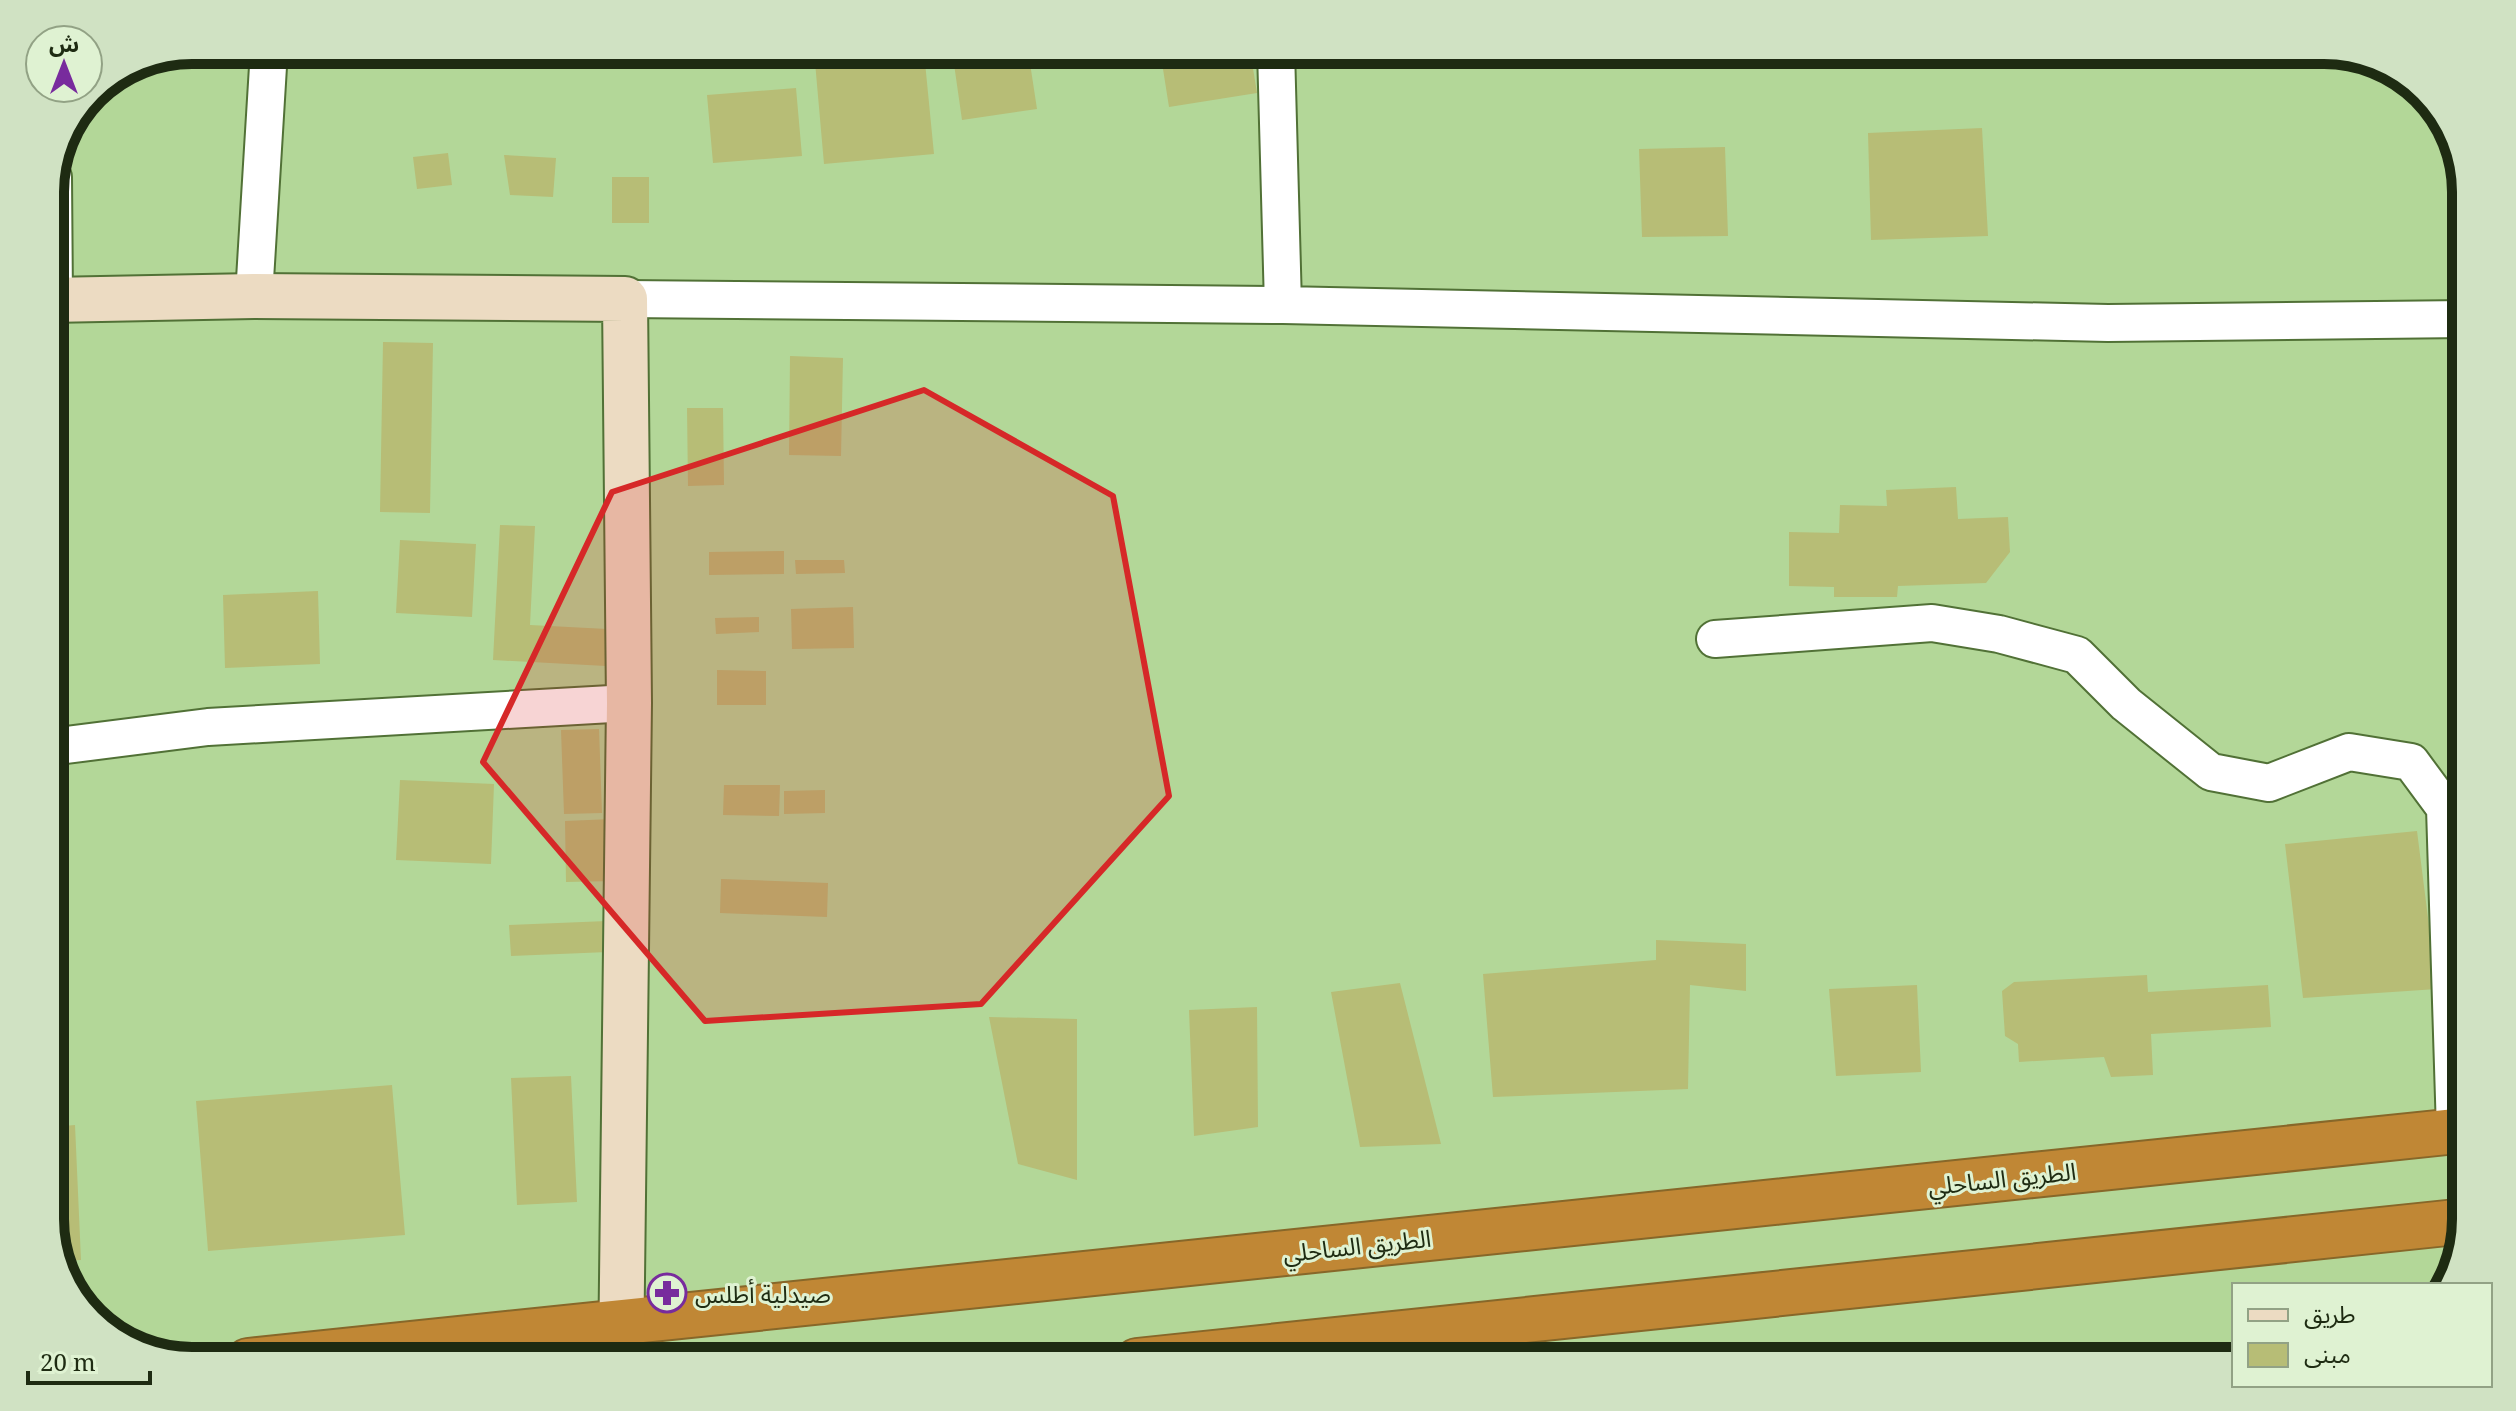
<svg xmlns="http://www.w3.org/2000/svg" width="2516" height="1411" font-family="'Noto Serif','Noto Sans Arabic',serif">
	<rect width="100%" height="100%" fill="#b3d798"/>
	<path fill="#b7bd76" d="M192 50H242V65L133 64 138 61Z
		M713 50H802V64L713 65Z
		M952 50H1028L1037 109 962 120Z
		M1160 50H1250L1257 93 1169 107Z
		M1611 50H1724V52L1610 67Z
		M924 52 934 154 824 164 815 62Z
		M796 88 802 156 713 163 707 95Z
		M1982 128 1988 236 1871 240 1868 133Z
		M1725 147 1728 236 1642 237 1639 149Z
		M448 153 452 185 417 189 413 157Z
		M504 155 556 158 553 197 510 195Z
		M612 177H649V223H612Z
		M383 342 433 343 430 513 380 512Z
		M790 356 843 358 841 456 789 455Z
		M687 408H723L724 485 688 486Z
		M1956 487 1958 519 2008 517 2010 552 1986 583 1898 586 1897 597H1834V587L1789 586V532L1839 533 1840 505 1887 506 1886 490Z
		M500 525 535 526 530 625 607 629 606 666 493 660Z
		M400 540 476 544 472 617 396 613Z
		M784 551V574L709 575V552Z
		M795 560H844L845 573 796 574Z
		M318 591 320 664 225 668 223 595Z
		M853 607 854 648 792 649 791 609Z
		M759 617V632L716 634 715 618Z
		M717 670 766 671V705H717Z
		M599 729 602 813 564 814 561 730Z
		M400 780 494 784 491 864 396 860Z
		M724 785H780L779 816 723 815Z
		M825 790V813L784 814V791Z
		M612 819 614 881 566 882 565 821Z
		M2417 831 2437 989 2303 998 2285 844Z
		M721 879 828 883 827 917 720 913Z
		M607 921 608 952 511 956 509 925Z
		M1656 940 1746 944V991L1690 985 1688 1089 1493 1097 1483 974 1656 960Z
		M2147 975 2148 992 2268 985 2271 1027 2151 1034 2153 1075 2111 1077 2104 1057 2019 1062 2018 1044 2005 1036 2002 991 2014 982Z
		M1400 983 1441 1144 1360 1147 1331 992Z
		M1917 985 1921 1072 1836 1076 1829 989Z
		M1257 1007 1258 1127 1194 1136 1189 1010Z
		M989 1017 1077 1019V1180L1018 1164Z
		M571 1076 577 1202 517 1205 511 1078Z
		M392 1085 405 1235 208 1251 196 1101Z
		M75 1125 81 1260 60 1261 50 1228V1127Z"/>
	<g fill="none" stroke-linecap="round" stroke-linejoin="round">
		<defs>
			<path id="street" d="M1276 50 1283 305
				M53 177 54 300
				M254 296 269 50
				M625 299 1283 305 2108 323 2466 319
				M1715 639 1932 623 1999 634 2077 655 2126 704 2211 772 2269 783 2349 752 2411 762 2445 808 2455 1131
				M50 747 208 727 629 703"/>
			<path id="secondary" d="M50 300 254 296 625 299 629 703 621 1361"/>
			<path id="highway" d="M248 1361 2466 1130
				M1137 1361 2466 1221"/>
		</defs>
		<use href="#street" stroke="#517136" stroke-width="40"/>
		<use href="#secondary" stroke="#517136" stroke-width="48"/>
		<use href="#highway" stroke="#876729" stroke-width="48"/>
		<use href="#street" stroke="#fff" stroke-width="36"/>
		<use href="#secondary" stroke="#ecdbc2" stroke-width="44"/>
		<use href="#highway" stroke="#c08735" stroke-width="44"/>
	</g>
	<path fill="#d62828" fill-opacity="0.2" stroke="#d62828" stroke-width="6" stroke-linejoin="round" d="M924 390 1113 496 1169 796 981 1004 705 1021 483 762 612 492Z"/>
	<defs>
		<symbol id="pharmacy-ring" viewBox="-11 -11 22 22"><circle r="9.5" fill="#dff2d2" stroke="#782b9d" stroke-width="1.5"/><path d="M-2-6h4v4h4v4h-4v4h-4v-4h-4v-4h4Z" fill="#782b9d"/></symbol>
	</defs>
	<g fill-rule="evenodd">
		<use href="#pharmacy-ring" x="645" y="1271" width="44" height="44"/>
	</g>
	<g text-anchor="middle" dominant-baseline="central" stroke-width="6" stroke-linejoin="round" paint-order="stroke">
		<g font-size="24" fill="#1e2b12" stroke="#dff2d2">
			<text transform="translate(2002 1178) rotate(-6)">الطريق الساحلي</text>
			<text transform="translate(1357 1245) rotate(-6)">الطريق الساحلي</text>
		</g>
		<g font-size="24" fill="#1e2b12" stroke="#dff2d2" text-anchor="start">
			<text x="695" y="1293">صيدلية أطلس</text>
		</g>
	</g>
	<path d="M0 0H2516V1411H0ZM192 64H2324A128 128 0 0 1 2452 192V1219A128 128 0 0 1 2324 1347H192A128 128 0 0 1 64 1219V192A128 128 0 0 1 192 64Z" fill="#d0e2c3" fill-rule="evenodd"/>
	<path fill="none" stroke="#1e2b12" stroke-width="10" d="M192 64H2324A128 128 0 0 1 2452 192V1219A128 128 0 0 1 2324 1347H192A128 128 0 0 1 64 1219V192A128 128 0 0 1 192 64Z"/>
	<rect x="2232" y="1283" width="260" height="104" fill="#dff2d2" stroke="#92a285" stroke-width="2"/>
	<rect x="2248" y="1309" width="40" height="12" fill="#ecdbc2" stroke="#92a285" stroke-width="2"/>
	<text x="2304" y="1323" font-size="24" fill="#1e2b12">طريق</text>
	<rect x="2248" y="1343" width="40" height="24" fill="#b7bd76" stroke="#92a285" stroke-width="2"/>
	<text x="2304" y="1363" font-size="24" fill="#1e2b12">مبنى</text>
	<g transform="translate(64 64)"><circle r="38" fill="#dff2d2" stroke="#92a285" stroke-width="2"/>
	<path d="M0-6L14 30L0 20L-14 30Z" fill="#782b9d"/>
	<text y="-12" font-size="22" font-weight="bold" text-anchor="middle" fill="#1e2b12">ش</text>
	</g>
	<path d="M28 1371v12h122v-12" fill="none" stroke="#1e2b12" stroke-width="4"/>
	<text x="40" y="1371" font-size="24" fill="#1e2b12" stroke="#dff2d2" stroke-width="6" paint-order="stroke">20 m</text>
</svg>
